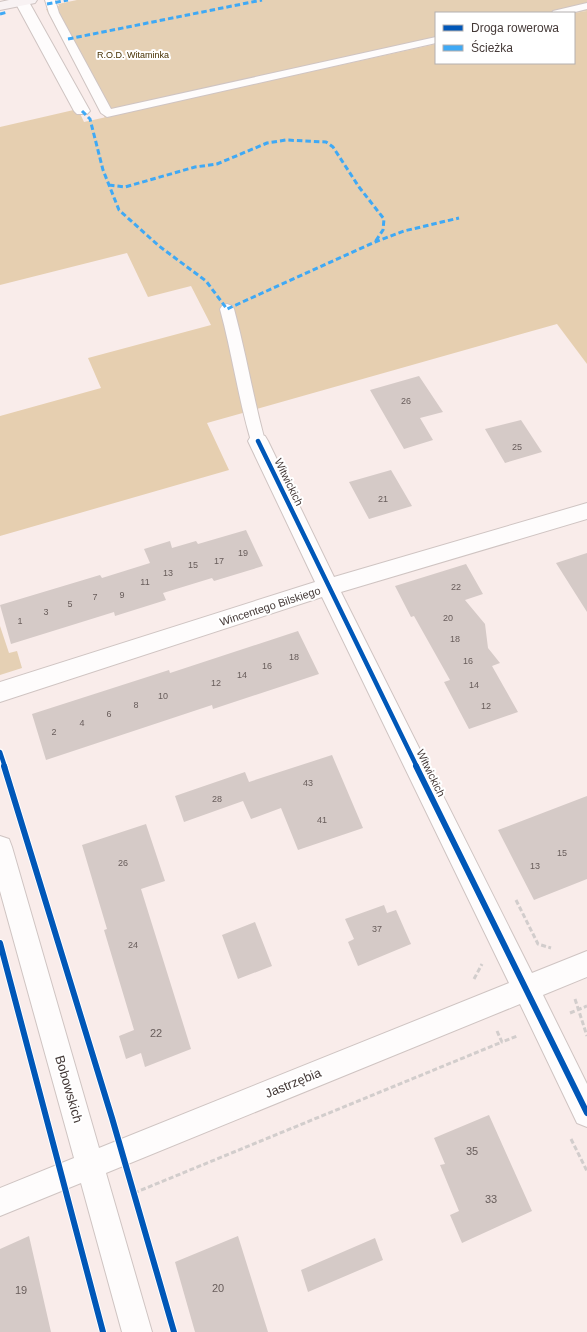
<svg xmlns="http://www.w3.org/2000/svg" width="587" height="1332" font-family="Helvetica,sans-serif">
	<rect width="100%" height="100%" fill="#f9ecea"/>
	<path fill="#e5d0b4" d="M77 0H587V11L574 13H436V44L105 118 46 9 59 6 58 4Z
		M0 626 9 653 17 651 22 668 0 675Z"/>
	<path fill="#e6cfb0" d="M587 11V364L557 324 207 423 229 470 0 536V416L101 388 88 358 211 325 191 286 148 297 127 253 0 285V127L78 109 84 122 436 44V63H574V13Z"/>
	<path fill="#d5cac7" d="M419 376 443 412 420 418 433 440 404 449 370 390Z
		M521 420 542 452 505 463 485 429Z
		M391 470 412 506 369 519 349 482Z
		M246 530 263 566 214 581 212 578 163 593 166 600 115 616 114 612 11 644 0 605 100 575 102 578 150 563 144 549 170 541 172 548 196 541 198 544Z
		M587 553V612L556 563Z
		M466 564 483 594 465 600 485 624 488 648 500 663 492 666 518 712 469 729 444 682 450 680 414 616 411 617 395 586Z
		M298 631 319 674 213 709 212 705 46 760 32 714 169 670 170 673Z
		M332 755 363 828 298 850 281 808 251 819 243 801 184 822 175 796 245 772 249 782Z
		M587 796V879L534 900 498 830Z
		M146 824 165 881 141 889 191 1049 145 1067 141 1053 126 1059 119 1036 134 1030 104 930 107 929 82 845Z
		M384 905 387 913 396 910 411 944 358 966 348 942 354 939 345 919Z
		M255 922 272 966 238 979 222 935Z
		M489 1115 532 1211 462 1243 450 1215 459 1211 440 1165 445 1164 434 1138Z
		M29 1236 51 1332H0V1249Z
		M238 1236 268 1332H195L175 1262Z
		M375 1238 383 1260 308 1292 301 1270Z"/>
	<g fill="none" stroke-linecap="round" stroke-linejoin="round">
		<defs>
			<path id="lane" d="M45 0H55L59 13 111 109 436 37V43L107 117 101 113 49 13Z
				M587 3V9L571 13H552L553 11Z
				M227 304 232 306 234 309C246 353 253 397 265 441L263 445 258 446 253 445 251 441C238 397 232 353 220 309L222 306Z"/>
			<path id="street" d="M17 0H27L29 2 90 111 87 114H77L74 111 15 2Z
				M258 434 265 436 268 441 334 577 587 503V519L341 592 532 973 587 951V977L543 995 587 1084V1127L577 1123 520 1004 106 1173 152 1332H122L81 1183 0 1216V1188L74 1158 0 891V836L9 839 12 847 99 1148 509 983 322 597 0 702V682L315 582 248 441 251 436Z"/>
			<path id="secondary" d="M9 0H37L35 3 0 10V2Z"/>
		</defs>
		<use href="#lane" stroke="#cfc4c2" stroke-width="2"/>
		<use href="#street" stroke="#cfc4c2" stroke-width="2"/>
		<use href="#secondary" stroke="#cfc4c2" stroke-width="2"/>
		<path stroke="#d2cdcc" stroke-width="3" stroke-dasharray="5 2.5" stroke-linecap="butt" d="M516 900 538 944 551 948
			M474 979 482 964
			M575 999 587 1036
			M570 1013 587 1006
			M497 1031 502 1042 517 1036
			M571 1139 587 1171
			M134 1193 502 1042"/>
		<use href="#lane" fill="#fefcfc" fill-rule="evenodd"/>
		<use href="#street" fill="#fefcfc" fill-rule="evenodd"/>
		<use href="#secondary" fill="#f8f2f3" fill-rule="evenodd"/>
		<path stroke="#3fa9f5" stroke-width="3" stroke-dasharray="5.5 3" stroke-linecap="butt" d="M47 4 68 0
			M0 14 8 12
			M68 39 262 0
			M82 111 90 119 103 170 119 210 159 246 206 281 227 309 375 242 404 231 459 218
			M109 185 125 187 195 167 217 164 267 143 286 140 326 142 333 147 359 187 384 219 383 230 375 242"/>
		<defs>
			<path id="cycleway-far1" d="M258 441 417 767
				M0 752 5 767"/>
			<path id="cycleway" d="M4 766 112 1118 174 1332
				M416 766 587 1113
				M0 943 103 1332"/>
		</defs>
		<use href="#cycleway-far1" stroke="#fff" stroke-width="7"/>
		<use href="#cycleway" stroke="#fff" stroke-width="8"/>
		<use href="#cycleway-far1" stroke="#0057b8" stroke-width="4.5"/>
		<use href="#cycleway" stroke="#0057b8" stroke-width="6"/>
	</g>
	<g text-anchor="middle" dominant-baseline="central" stroke-width="4" stroke-linejoin="round" paint-order="stroke">
		<g font-size="9" fill="#453002" stroke="#fff">
			<text x="133" y="55">R.O.D. Witaminka</text>
		</g>
		<g font-size="9" fill="#685d5b">
			<text x="406" y="401">26</text>
			<text x="517" y="447">25</text>
			<text x="383" y="499">21</text>
			<text x="243" y="553">19</text>
			<text x="219" y="561">17</text>
			<text x="193" y="565">15</text>
			<text x="168" y="573">13</text>
			<text x="145" y="582">11</text>
			<text x="456" y="587">22</text>
			<text x="122" y="595">9</text>
			<text x="95" y="597">7</text>
			<text x="70" y="604">5</text>
			<text x="46" y="612">3</text>
			<text x="448" y="618">20</text>
			<text x="20" y="621">1</text>
			<text x="455" y="639">18</text>
			<text x="294" y="657">18</text>
			<text x="468" y="661">16</text>
			<text x="267" y="666">16</text>
			<text x="242" y="675">14</text>
			<text x="216" y="683">12</text>
			<text x="474" y="685">14</text>
			<text x="163" y="696">10</text>
			<text x="136" y="705">8</text>
			<text x="486" y="706">12</text>
			<text x="109" y="714">6</text>
			<text x="82" y="723">4</text>
			<text x="54" y="732">2</text>
			<text x="308" y="783">43</text>
			<text x="217" y="799">28</text>
			<text x="322" y="820">41</text>
			<text x="562" y="853">15</text>
			<text x="123" y="863">26</text>
			<text x="535" y="866">13</text>
			<text x="377" y="929">37</text>
			<text x="133" y="945">24</text>
		</g>
		<g font-size="11" fill="#443937" stroke="#fff">
			<text transform="translate(289 482) rotate(64)">Witwickich</text>
			<text transform="translate(270 606) rotate(-18)">Wincentego Bilskiego</text>
			<text transform="translate(431 773) rotate(64)">Witwickich</text>
		</g>
		<g font-size="11" fill="#685d5b">
			<text x="156" y="1033">22</text>
			<text x="472" y="1151">35</text>
			<text x="491" y="1199">33</text>
			<text x="218" y="1288">20</text>
			<text x="21" y="1290">19</text>
		</g>
		<g font-size="13" fill="#443937" stroke="#fff">
			<text transform="translate(293 1083) rotate(-22)">Jastrzębia</text>
			<text transform="translate(69 1089) rotate(74)">Bobowskich</text>
		</g>
	</g>
	<rect x="435" y="12" width="140" height="52" fill="#ffffff" stroke="#b4b0af"/>
	<rect x="443" y="25" width="20" height="6" fill="#0057b8" stroke="#b4b0af"/>
	<text x="471" y="32" font-size="12" fill="#443937">Droga rowerowa</text>
	<rect x="443" y="45" width="20" height="6" fill="#3fa9f5" stroke="#b4b0af"/>
	<text x="471" y="52" font-size="12" fill="#443937">Ścieżka</text>
</svg>
